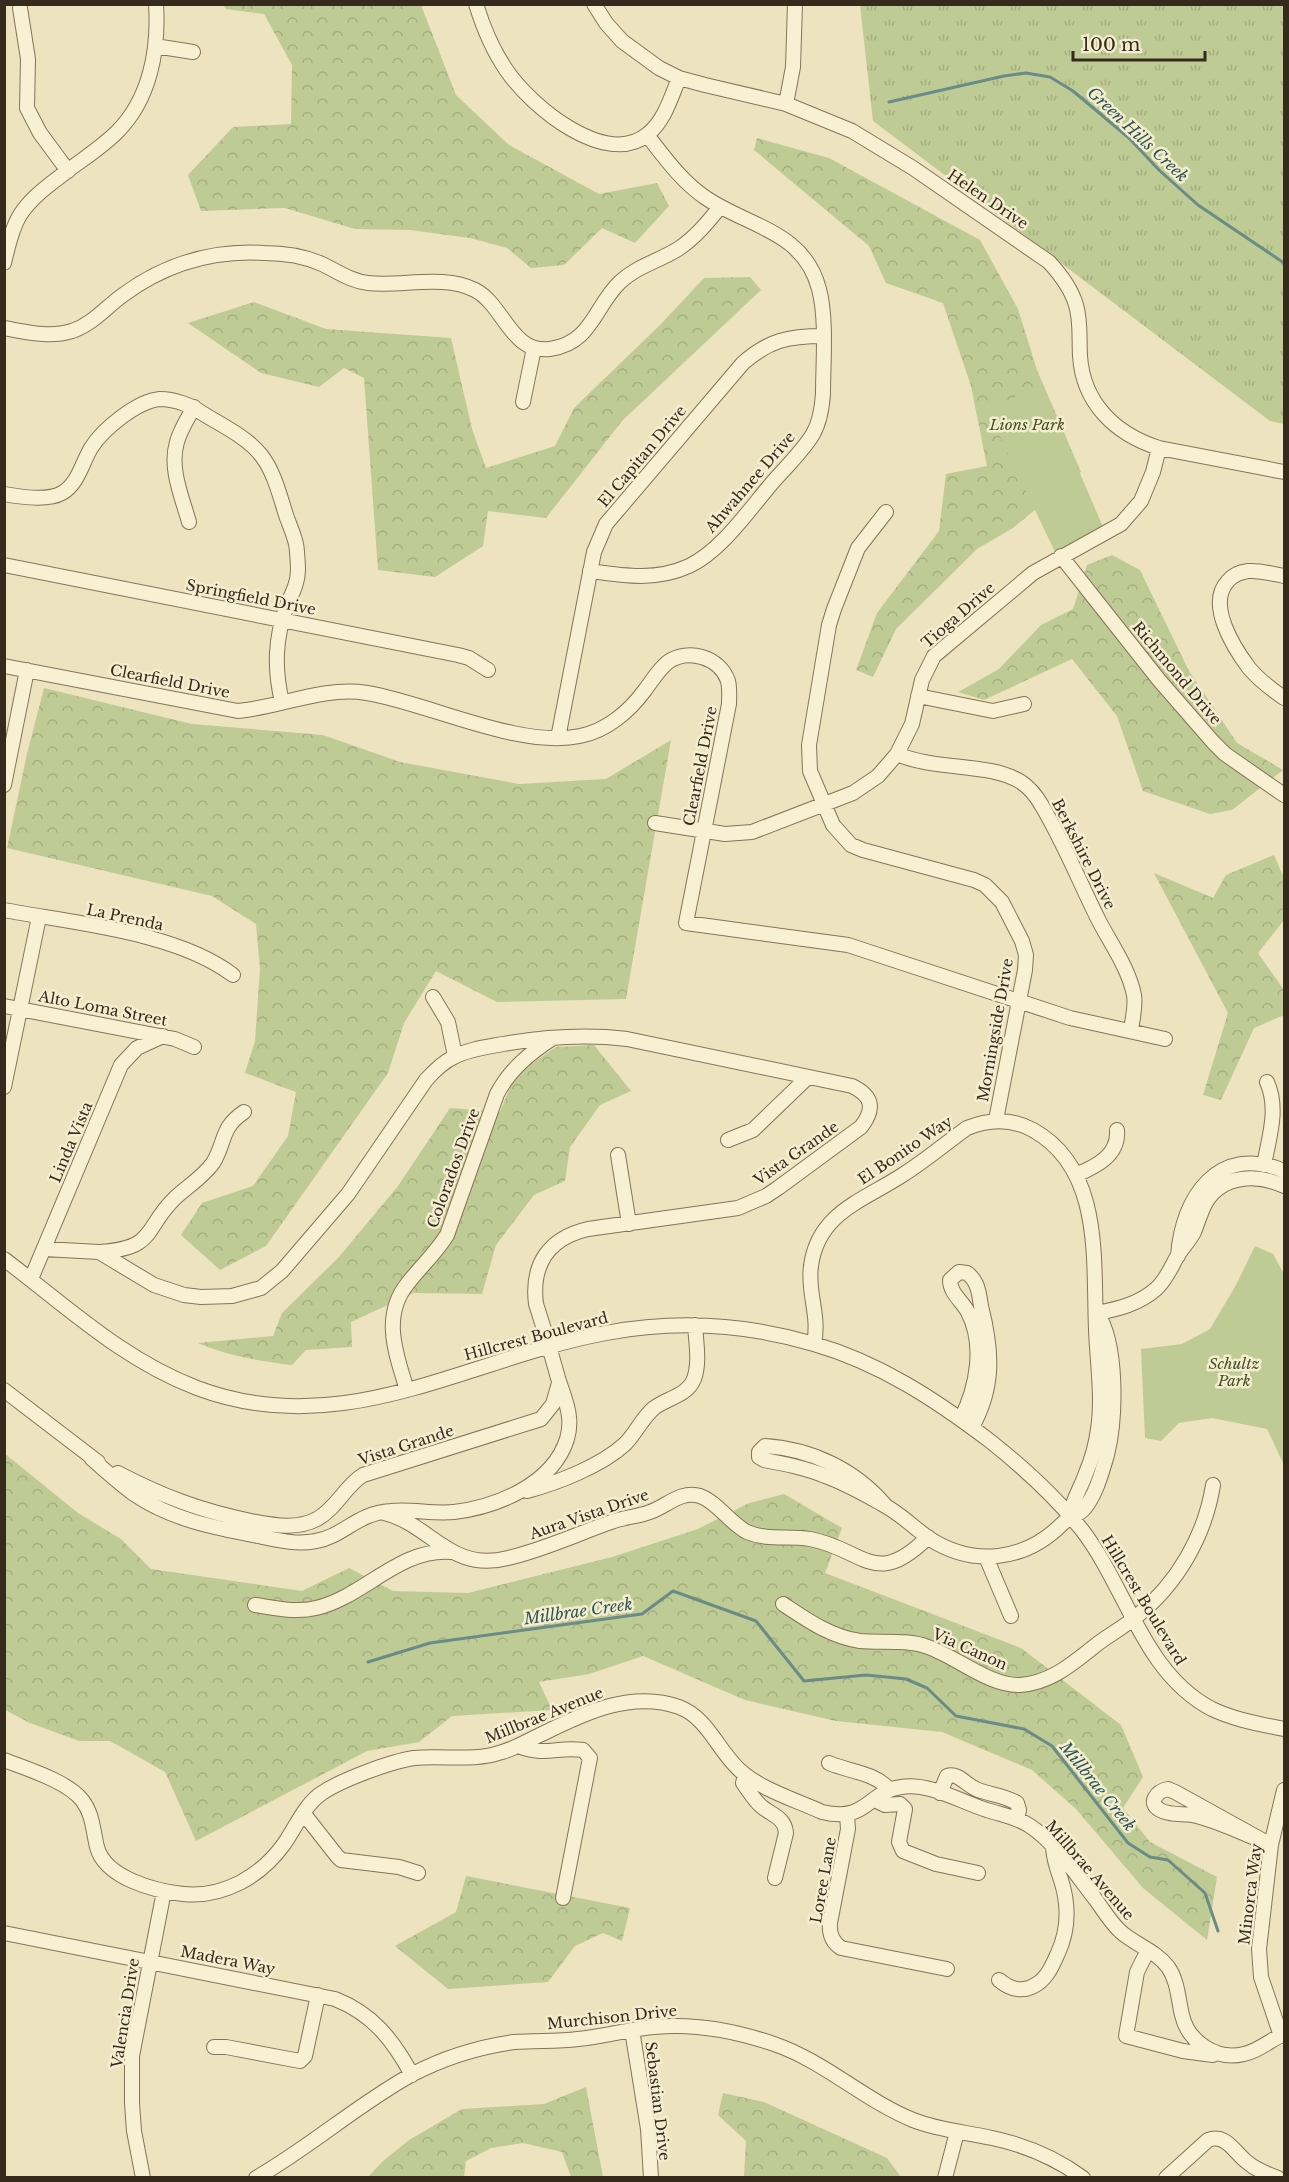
<svg xmlns="http://www.w3.org/2000/svg" width="1289" height="2182" font-family="'Libre Baskerville',serif">
	<defs>
		<pattern id="grass-tufts" width="24" height="20" patternUnits="userSpaceOnUse" patternTransform="scale(1.5)"><rect width="24" height="20" fill="#bfcb94"/><path d="M3 7l-1-3M5 7V3M7 7l1-3M15 17l-1-3M17 17v-4M19 17l1-3" fill="none" stroke="#a5ae7f"/></pattern>
		<pattern id="forest-crowns" width="20" height="18" patternUnits="userSpaceOnUse" patternTransform="scale(1.5)"><rect width="20" height="18" fill="#bfcb94"/><path d="M2 6a3 3 0 1 1 6 0M12 15a3 3 0 1 1 6 0" fill="none" stroke="#a5ae7f"/></pattern>
	</defs>
	<rect width="100%" height="100%" fill="#ede3bf"/>
	<path fill="url(#grass-tufts)" d="M860 5H1284V424L1270 421 873 121Z"/>
	<path fill="url(#forest-crowns)" d="M223 5H421L456 95 509 145 599 194 657 183 669 206 635 243 602 228 564 265 531 268 507 248 470 238 410 230 355 229 285 208 201 211 188 175 233 127 291 124 292 65 264 14 226 9Z
		M757 138 829 158 980 240 1018 309 1037 370 1081 472 1013 528 977 549 896 629 873 677 856 670 877 613 939 531 946 474 987 466 971 386 943 303 886 283 869 246 754 150Z
		M750 277 761 290 622 421 546 518 488 511 483 546 435 577 378 570 364 378 344 368 319 387 261 373 188 323 254 302 326 329 451 338 472 429 486 468 555 446 574 408 661 324 704 278Z
		M1112 555 1140 570 1189 671 1237 743 1283 770 1232 810 1210 814 1143 791 1117 716 1072 659 984 700 958 692 999 669 1041 625 1073 609 1087 565Z
		M44 688 192 724 323 735 400 762 519 784 606 779 671 740 626 999 497 1002 436 971 404 1023 388 1073 266 1246 220 1270 181 1235 202 1203 253 1186 288 1136 296 1092 245 1073 255 1041 260 969 256 924 212 896 7 848 27 754Z
		M1274 855 1284 878V920L1258 953 1284 990V1015L1254 1028 1221 1100 1203 1095 1228 1013 1154 873 1213 898 1226 875Z
		M594 1045 631 1091 600 1105 570 1147 565 1181 534 1195 496 1245 482 1294 414 1293 351 1322 352 1347 306 1350 292 1365C259 1361 228 1356 198 1343L273 1336 282 1313 338 1258 398 1186 450 1108 500 1112 515 1075 556 1047Z
		M4 1453 78 1513 121 1539 151 1569 302 1591 349 1568 393 1591 468 1593 612 1557 698 1529 749 1503 784 1494 842 1528 825 1573 1021 1648 1121 1725 1143 1777 1123 1808 1150 1842 1217 1877 1207 1940 1143 1888 1076 1809 1032 1770 942 1732 836 1721 745 1700 643 1656 589 1674 539 1682 552 1710 452 1716 419 1742 367 1751 196 1841 165 1772 110 1741H79L30 1723 5 1710Z
		M466 1876 630 1908 622 1941 603 1933 575 1946 548 1982 448 1989 395 1946 456 1912Z
		M586 2087 603 2177H571L562 2152 523 2143 491 2148 466 2161 464 2177H368L382 2162 409 2140 462 2109 544 2104Z
		M723 2093 764 2102 887 2158 901 2177H744L746 2141 718 2115Z"/>
	<path fill="#bfcb94" d="M1042 385 1103 527 1055 552 987 409Z
		M1255 1246 1273 1254 1284 1274V1465L1267 1429 1212 1418 1179 1423 1161 1441 1145 1438 1141 1349 1182 1344 1210 1329 1236 1285Z"/>
	<g fill="none" stroke-linecap="round" stroke-linejoin="round">
		<path stroke="#6a8c87" stroke-width="3" d="M889 102 1004 76 1026 73 1050 77 1073 91 1129 138 1159 170 1198 205 1284 263
			M368 1662 430 1643 642 1614 673 1591 756 1621 804 1681 866 1675 906 1679 927 1688 956 1716 1024 1729 1052 1746 1128 1843 1150 1857 1168 1860 1205 1893 1218 1931"/>
		<defs>
			<path id="minor" d="M476 4C483 27 493 51 507 71 531 106 606 169 648 134 665 120 671 97 679 78
				M594 4 606 23 622 41 659 68 679 78 705 85 786 104 852 131 913 168 1049 262C1061 275 1071 288 1076 305 1081 321 1079 339 1080 356 1083 403 1115 434 1159 448L1284 472
				M20 8 28 59 27 108 40 133 68 171
				M155 46 193 52
				M786 104 793 67 795 4
				M4 263C8 247 11 230 20 215 32 196 52 183 70 169 86 157 103 146 117 132 150 99 159 50 156 4
				M4 328C27 332 49 338 72 331 93 324 106 307 123 295 165 264 213 250 264 253 283 253 304 256 322 264 337 271 350 281 368 283 402 287 443 274 475 290 504 305 511 354 550 349 592 343 594 307 620 282 637 266 659 261 678 249 695 238 708 222 720 207
				M523 402 534 348
				M4 494C20 497 48 501 62 493 78 484 82 463 91 448 103 429 137 401 160 399 174 399 191 405 202 413 221 425 247 437 261 455 275 473 280 497 287 518 290 526 294 535 296 544 297 548 298 566 298 570 298 583 292 594 287 605 275 638 274 668 282 702
				M886 512 858 548 834 609 829 625 809 745 810 771 833 825 851 845 863 850 974 880 985 885 1002 902 1022 941 1026 955 1025 970 996 1120
				M189 522C182 497 169 468 177 442 180 430 188 418 194 407
				M1061 556 1159 680 1213 742 1225 754 1284 795
				M4 565 458 655 469 658 488 670
				M590 571C625 576 656 581 689 566 721 551 749 510 772 483 786 467 802 452 813 434 820 422 822 408 823 394 823 363 827 319 819 289 804 231 749 227 706 198 682 182 665 158 647 135
				M1284 576C1273 574 1260 570 1248 571 1240 572 1233 575 1228 581 1206 604 1234 648 1249 668 1259 680 1271 689 1284 698
				M4 666 238 711C282 707 322 686 367 693 428 703 520 749 580 736 606 731 629 712 645 690 652 681 658 670 668 662 688 648 720 657 728 681 730 689 729 696 729 704L686 923 848 945 1070 1018 1165 1039
				M918 696 993 711 1024 704
				M558 738 594 552 606 524 743 363C769 340 789 336 823 336
				M897 754C936 771 989 762 1021 782 1030 788 1037 797 1042 806 1064 843 1080 883 1099 921 1111 944 1129 969 1134 995 1136 1007 1132 1020 1131 1031
				M4 785 27 670
				M655 823 725 834 752 832 853 793 878 776 897 754 912 724 922 680 934 656 1033 573 1121 524 1141 501 1153 472 1159 448
				M4 910C73 923 177 932 233 975
				M433 997 448 1022 455 1056
				M4 1006 175 1039 194 1047
				M4 1087 39 917
				M728 1140 753 1130 808 1077
				M618 1155 629 1224
				M1264 1165C1269 1137 1279 1109 1267 1082
				M1076 1175C1097 1166 1119 1155 1117 1130
				M44 1249 99 1252 154 1285 184 1295 201 1297 232 1296 261 1288 282 1271 348 1194 426 1080C434 1071 443 1062 454 1057 469 1049 487 1047 503 1044 544 1037 585 1034 627 1039L852 1086C873 1096 875 1109 861 1127L778 1188 766 1196 738 1208 588 1229C549 1238 531 1264 536 1304 544 1328 551 1353 558 1378 562 1391 568 1404 569 1417 570 1425 569 1432 567 1439 553 1484 497 1507 454 1512 433 1514 412 1509 391 1511 357 1513 344 1536 316 1541 296 1545 277 1540 258 1536 215 1528 170 1519 134 1494 119 1483 106 1471 92 1459
				M100 1252C157 1248 143 1229 175 1198 188 1186 203 1177 213 1163 226 1142 220 1128 244 1112
				M1178 1256C1182 1197 1219 1143 1284 1171
				M4 1259C66 1306 123 1360 197 1388 343 1443 466 1359 606 1333 675 1320 746 1324 814 1344 880 1363 936 1400 990 1441 1024 1468 1055 1496 1082 1530 1127 1588 1143 1673 1212 1709 1235 1720 1260 1724 1284 1729
				M31 1279 121 1065 137 1048 163 1036
				M1097 1313C1118 1309 1139 1304 1156 1289 1167 1279 1171 1267 1178 1255 1183 1247 1190 1240 1194 1232 1198 1222 1201 1211 1206 1202 1223 1174 1258 1174 1284 1186
				M814 1344C820 1315 807 1292 811 1266 818 1212 865 1200 904 1174 926 1160 946 1143 967 1128 989 1119 1011 1118 1033 1130 1103 1169 1093 1260 1096 1329 1097 1362 1103 1396 1098 1429 1096 1444 1092 1459 1086 1473 1081 1488 1072 1500 1070 1516
				M4 1390 98 1462
				M407 1390C396 1354 381 1316 408 1283 421 1266 436 1253 447 1235L497 1094C510 1069 530 1053 553 1038
				M961 1419C977 1387 985 1345 968 1312 962 1301 950 1293 950 1280L959 1272 967 1273C978 1281 979 1293 981 1306 992 1350 995 1386 972 1427
				M118 1473C162 1496 201 1511 251 1521 273 1525 296 1530 317 1519 337 1508 345 1486 363 1475L541 1419 553 1404 559 1383
				M527 1491C557 1483 601 1466 625 1444 636 1433 642 1418 654 1408 667 1398 687 1396 694 1379 700 1363 696 1342 695 1325
				M885 1505C855 1470 812 1449 765 1446L759 1452V1457L764 1460C785 1464 806 1468 825 1476 845 1483 864 1494 882 1504 900 1513 914 1528 930 1539 974 1567 1025 1561 1062 1524 1069 1517 1079 1515 1084 1509 1096 1495 1102 1472 1107 1455 1116 1419 1118 1344 1097 1313
				M384 1513C431 1524 450 1573 508 1558 543 1550 577 1534 611 1522 624 1517 637 1517 650 1512 667 1506 681 1490 700 1496 717 1502 730 1523 747 1532 768 1541 789 1535 810 1539 864 1549 875 1590 928 1537
				M986 1557 1011 1616
				M783 1604C807 1620 831 1637 860 1641 883 1643 906 1639 928 1647 957 1657 989 1686 1020 1685 1051 1683 1073 1663 1096 1645 1109 1635 1124 1627 1137 1616 1177 1584 1205 1536 1213 1485
				M255 1605C275 1608 296 1613 316 1608 364 1597 399 1548 451 1552
				M518 1746C547 1757 557 1746 583 1750L590 1758 563 1898
				M4 1760C27 1769 67 1781 82 1800 93 1814 93 1831 97 1847 105 1878 155 1891 183 1894 224 1898 261 1876 284 1844 296 1827 305 1804 322 1793 341 1780 392 1761 414 1758 444 1755 473 1762 502 1752 516 1748 529 1740 542 1734 584 1713 632 1690 679 1707 709 1718 719 1754 743 1773 763 1790 798 1801 822 1812 867 1823 867 1792 901 1787 929 1782 961 1802 987 1810 1002 1815 1017 1817 1030 1826 1055 1842 1078 1877 1096 1900 1104 1911 1111 1923 1121 1932 1136 1945 1156 1951 1168 1967 1178 1981 1178 1999 1182 2015 1188 2042 1217 2061 1244 2054 1259 2051 1270 2040 1284 2034
				M829 1763C850 1772 874 1772 890 1790
				M745 1776 743 1783C749 1791 754 1800 761 1806 771 1815 785 1817 786 1833L775 1878
				M1168 1789 1175 1792 1271 1845C1247 1835 1223 1823 1197 1816 1186 1813 1170 1816 1160 1810 1147 1803 1157 1791 1168 1789Z
				M940 1793 947 1776C958 1772 966 1785 976 1789 990 1795 1004 1795 1017 1803L1019 1810 1017 1819
				M875 1800 885 1805 900 1804 905 1809 899 1842 903 1851 936 1864 978 1873
				M304 1814 337 1856 341 1860 399 1867 418 1873
				M847 1815 848 1829 830 1923C829 1934 832 1942 841 1948L947 1969
				M4 1933 335 1999C373 2014 393 2040 412 2075
				M1148 1950 1137 1972 1126 2036 1183 2051 1213 2055
				M999 1980C1011 1990 1023 1993 1037 1984 1048 1977 1053 1964 1058 1953 1069 1929 1069 1905 1061 1880 1057 1869 1054 1860 1053 1848
				M632 2030 648 2129 651 2178
				M1281 2036 1261 1977 1259 1949 1271 1845 1284 1790
				M214 2047H226L300 2061 305 2056 318 1995
				M143 2178 134 2131 132 2103V2056L164 1891
				M256 2178C310 2147 357 2105 411 2075 443 2058 479 2047 514 2042 535 2040 557 2042 578 2039 603 2037 628 2029 654 2027 694 2023 736 2031 774 2044 824 2061 864 2100 913 2120 938 2130 965 2132 992 2138 1025 2145 1056 2158 1083 2178
				M945 2178 957 2132
				M1166 2178 1208 2140C1226 2133 1234 2152 1247 2162 1256 2170 1267 2174 1278 2178"/>
		</defs>
		<use href="#minor" stroke="#857458" stroke-width="16"/>
		<use href="#minor" stroke="#f8f0d2" stroke-width="14"/>
	</g>
	<g text-anchor="middle" dominant-baseline="central" stroke-width="5" stroke-linejoin="round" paint-order="stroke">
		<g font-size="15" fill="#352a1c" stroke="#f5edcf">
			<text transform="translate(988 199) rotate(34)">Helen Drive</text>
			<text transform="translate(642 456) rotate(-50)">El Capitan Drive</text>
			<text transform="translate(750 482) rotate(-49)">Ahwahnee Drive</text>
			<text transform="translate(251 597) rotate(11)">Springfield Drive</text>
			<text transform="translate(958 615) rotate(-41)">Tioga Drive</text>
			<text transform="translate(1177 673) rotate(50)">Richmond Drive</text>
			<text transform="translate(170 681) rotate(11)">Clearfield Drive</text>
			<text transform="translate(700 766) rotate(-79)">Clearfield Drive</text>
			<text transform="translate(1084 854) rotate(63)">Berkshire Drive</text>
			<text transform="translate(125 917) rotate(12)">La Prenda</text>
			<text transform="translate(103 1008) rotate(11)">Alto Loma Street</text>
			<text transform="translate(995 1030) rotate(-80)">Morningside Drive</text>
			<text transform="translate(71 1142) rotate(-67)">Linda Vista</text>
			<text transform="translate(905 1150) rotate(-34)">El Bonito Way</text>
			<text transform="translate(796 1153) rotate(-35)">Vista Grande</text>
			<text transform="translate(453 1168) rotate(-70)">Colorados Drive</text>
			<text transform="translate(536 1336) rotate(-15)">Hillcrest Boulevard</text>
			<text transform="translate(406 1445) rotate(-18)">Vista Grande</text>
			<text transform="translate(589 1514) rotate(-19)">Aura Vista Drive</text>
			<text transform="translate(1144 1600) rotate(59)">Hillcrest Boulevard</text>
			<text transform="translate(970 1649) rotate(24)">Via Canon</text>
			<text transform="translate(544 1715) rotate(-22)">Millbrae Avenue</text>
			<text transform="translate(1090 1870) rotate(49)">Millbrae Avenue</text>
			<text transform="translate(823 1880) rotate(-80)">Loree Lane</text>
			<text transform="translate(1250 1894) rotate(-83)">Minorca Way</text>
			<text transform="translate(228 1960) rotate(11)">Madera Way</text>
			<text transform="translate(125 2013) rotate(-81)">Valencia Drive</text>
			<text transform="translate(612 2017) rotate(-6)">Murchison Drive</text>
			<text transform="translate(658 2101) rotate(83)">Sebastian Drive</text>
		</g>
		<g font-size="15" font-style="italic" fill="#425123" stroke="#f5edcf">
			<text x="1027" y="424">Lions Park</text>
			<text x="1234" y="1363">Schultz<tspan x="1234" dy="17">Park</tspan></text>
		</g>
		<g font-size="16" font-style="italic" fill="#2c5455" stroke="#f5edcf">
			<text transform="translate(1138 134) rotate(43)">Green Hills Creek</text>
			<text transform="translate(578 1611) rotate(-8)">Millbrae Creek</text>
			<text transform="translate(1098 1786) rotate(51)">Millbrae Creek</text>
		</g>
	</g>
	<rect width="1289" height="2182" fill="none" stroke="#352a1c" stroke-width="12"/>
	<path d="M1073 51v9h132v-9" fill="none" stroke="#352a1c" stroke-width="3"/>
	<text x="1082" y="51" font-size="18" fill="#352a1c" stroke="#f5edcf" stroke-width="4.5" paint-order="stroke">100 m</text>
</svg>
